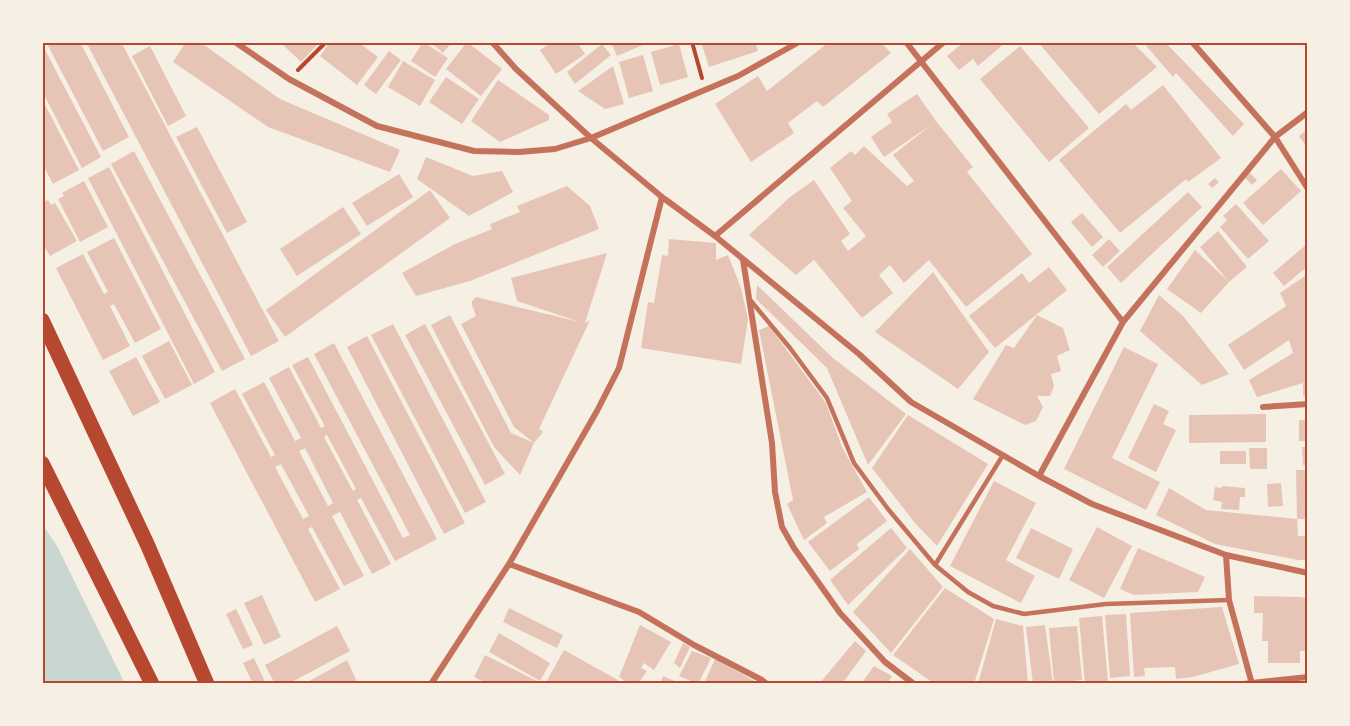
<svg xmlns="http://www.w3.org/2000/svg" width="1350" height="726" font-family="'IBM Plex Sans',sans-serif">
	<rect width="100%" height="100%" fill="#f6efe4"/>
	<path fill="#c9d6d2" d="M42 524 57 546 125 684H42Z"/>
	<path fill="#e6c5b7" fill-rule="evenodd" d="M46 42H80L129 137 103 151Z
		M86 42H121L279 341 251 356Z
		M186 42H200L280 99 400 150 390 172 268 127 173 62Z
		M280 42H320L301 62Z
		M330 42H358L378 57 357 85 320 56Z
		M423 42 448 58 435 77 411 61Z
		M430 42H452L443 53Z
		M467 42 502 69 481 96 446 69Z
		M552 42H577L585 54 556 74 540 50Z
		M611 42H642L643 45 617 56Z
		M701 42H755L758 51 709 67Z
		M829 42H881L891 53 823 107 817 101 788 123 794 133 751 162 715 104 758 76 767 91Z
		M964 42H1006L978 66 973 59 959 70 947 56Z
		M1038 42H1132L1157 67 1099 114Z
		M1143 42H1165L1244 124 1233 136 1176 73 1173 77Z
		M42 44 101 157 82 168 42 91Z
		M602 44 611 55 575 84 567 72Z
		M679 44 688 77 660 85 651 52Z
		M150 46 186 116 168 126 132 56Z
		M1020 46 1089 128 1049 162 980 79Z
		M389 51 401 60 376 94 364 85Z
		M643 55 653 91 629 98 619 62Z
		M403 61 435 80 420 106 388 87Z
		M613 66 624 104 605 109 578 91Z
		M446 77 479 99 462 124 429 102Z
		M498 80 549 115V120L500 142 471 121Z
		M1163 85 1221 158 1188 182 1186 179 1120 233 1059 160 1126 104 1131 110Z
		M917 94 936 121 973 167 967 172 1032 254 966 307 929 260 904 283 890 265 879 275 893 293 862 318 814 260 796 275 749 235 790 197 814 180 850 234 841 241 848 251 866 236 843 208 852 201 830 168 851 151 855 155 864 146 907 186 914 181 893 155 931 125 884 157 871 137 892 122 887 114Z
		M42 99 79 170 53 184 42 163Z
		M197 127 247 222 227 233 176 137Z
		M1308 129V149L1299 136Z
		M134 151 245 359 222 371 111 164Z
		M426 157 473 176 502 171 513 192 469 216 417 179Z
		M109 167 215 372 194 384 88 178Z
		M1281 169 1301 191 1263 225 1243 203Z
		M1248 171 1257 180 1252 185 1243 176Z
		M399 174 413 197 367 226 352 203Z
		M1215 178 1219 182 1212 188 1208 184Z
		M84 181 108 227 80 242 58 199 64 196 62 193Z
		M567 186 590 206 599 229 470 281 416 296 402 273 455 244 492 229 490 224 520 212 517 206Z
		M430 190 450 218 285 337 266 310Z
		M1188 192 1202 207 1121 283 1107 267Z
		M48 200 51 205 55 203 77 241 50 256 42 243V203Z
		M1236 204 1269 241 1248 259 1220 227 1227 220 1223 216Z
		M343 207 361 234 297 276 280 249Z
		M1082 213 1103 237 1092 247 1071 222Z
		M1218 231 1247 267 1229 282 1200 247Z
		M114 238 161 329 135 343 114 304 110 306 130 346 103 360 56 268 83 254 104 294 108 292 87 252Z
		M669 239 716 243V260L728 255 741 288 748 319 741 364 641 348 648 302 654 303 662 255 668 256Z
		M1109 239 1120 251 1103 267 1092 255Z
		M1308 243V266L1284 286 1273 273Z
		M1195 250 1229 282 1201 313 1167 289Z
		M607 253 585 323 590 320 539 429 543 432 534 443 514 427 461 324 476 316 472 305V301L476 297 580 322 517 301 511 278Z
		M1049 267 1067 290 995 348 969 316 1022 273 1029 283Z
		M933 272 989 352 958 389 875 332Z
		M1308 274V396H1303V383L1257 397 1249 380 1293 353 1289 340 1244 370 1228 345 1286 306 1280 293Z
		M757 285 833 358 906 414 868 465 827 368 756 299Z
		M1159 295 1183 316 1229 374 1202 385 1140 331Z
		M450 315 511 433 534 443 520 475 494 447 431 325Z
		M1037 315 1063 328 1070 350 1057 356 1061 371 1051 374 1054 386 1050 396H1037L1043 407 1036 421 1025 425 973 399 1006 345 1014 348Z
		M393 324 486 502 465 513 371 335Z
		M425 324 505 474 485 485 405 335Z
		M769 326 826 403 842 447 867 492 824 517 827 523 804 540 787 504 793 500 759 330Z
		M367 336 465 523 444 534 347 347Z
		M169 341 192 385 165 399 142 356Z
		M334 343 437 539 395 561 361 498 357 500 391 564 372 574 340 512 332 516 364 576 344 586 312 527 308 529 340 589 315 602 210 403 235 389 271 457 275 455 242 394 264 382 295 441 301 438 269 378 289 367 321 428 325 426 292 365 308 357 403 538 410 535 314 354ZM327 435 356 489 353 491 324 437ZM305 448 333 503 328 506 299 451ZM281 464 309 516 303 519 275 467Z
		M1124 347 1158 364 1112 458 1160 482 1146 510 1064 469Z
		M136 357 160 402 133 416 109 371Z
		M1154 404 1169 411 1163 424 1176 430 1156 472 1128 458Z
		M1266 414V442L1189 443V415Z
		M908 415 988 464 937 546 915 523 872 468Z
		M1299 420H1308V441H1299Z
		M1302 447H1308V465H1303Z
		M1249 448H1267V469H1250Z
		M1220 451H1246V464H1220Z
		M1296 470H1308V519H1297Z
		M994 481 1036 503 1006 560 1035 576 1021 603 950 566Z
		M1281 483 1283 506 1268 507 1267 484Z
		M1222 486 1245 488V497H1240L1239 510 1221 509 1222 502 1213 500 1215 487 1222 488Z
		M1169 488 1206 510 1297 519 1298 536H1308V560H1298L1215 544 1156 515Z
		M869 497 887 521 857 544 859 549 830 571 808 542Z
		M1097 527 1132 546 1104 598 1069 580Z
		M891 528 907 548 848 605 830 580Z
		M1031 528 1073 549 1059 579 1016 558Z
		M1138 548 1205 577 1198 592 1134 595 1120 589Z
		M910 549 943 587 891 653 853 612Z
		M945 588 994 619 974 684H935L893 655Z
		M262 595 281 637 264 645 244 603Z
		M1254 596 1301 597 1308 599V651H1300V663H1268V641H1262L1263 613H1254Z
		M1222 607 1239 664 1193 677 1176 679 1175 667 1144 668 1145 676 1134 677 1130 613Z
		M509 608 563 635 557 648 503 622Z
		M236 609 253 645 243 649 226 614Z
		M1126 614 1130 676 1110 678 1105 615Z
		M1102 616 1108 682 1085 684 1079 618Z
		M996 619 1023 626 1028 684H978Z
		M640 625 671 642 654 670 644 663 641 668 647 671 638 684H629L619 677Z
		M1045 625 1053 684H1033L1026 627Z
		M337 626 350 651 288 684H275L265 665Z
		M1077 626 1082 680 1054 683 1049 628Z
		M499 633 550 663 540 681 489 652Z
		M855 641 866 651 842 684H819Z
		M683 643 690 647 680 668 674 663Z
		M564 650 618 680 615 684H545Z
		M692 651 711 658 698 684 679 676Z
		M485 655 537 681 535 684H488L474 677Z
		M254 658 266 684H253L243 663Z
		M715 659 760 684H714L705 681Z
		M347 660 358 684H304Z
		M874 666 892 676 887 684H861Z
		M663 676 677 682 676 684H660Z"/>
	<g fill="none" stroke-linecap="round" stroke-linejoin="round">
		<path stroke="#b5482f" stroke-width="4" d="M692 42 702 78
			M298 70 326 42"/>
		<path stroke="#c5725c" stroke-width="4.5" d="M751 301 790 348 827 398 854 463 888 509 935 565 968 592 993 606 1024 614 1106 604 1229 600
			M935 565 1003 455"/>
		<path stroke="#c5725c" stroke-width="6" d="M235 42 289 79 377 126 474 151 519 152 555 149 591 138 738 76 799 42
			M492 42 516 69 591 138 662 197 715 236 859 354 911 402 1039 476 1092 504 1226 555 1308 573
			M906 42 1123 322
			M1192 42 1275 137 1308 189
			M715 236 944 42
			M743 260 772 443 775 492 782 527 794 548 840 613 885 662 914 684
			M1263 407 1308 404
			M1039 476 1123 322 1275 137 1308 112
			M1226 555 1229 600 1252 684
			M509 564 639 612 694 645 762 680 767 684
			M431 684 509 564 597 411 619 368 662 197
			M1243 684 1308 677"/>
		<path stroke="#b5482f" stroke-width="15" d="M42 320 148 546 207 684
			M42 463 152 684"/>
	</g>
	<rect width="1350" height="726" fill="none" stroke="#f6efe4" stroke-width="87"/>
	<rect x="44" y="44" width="1262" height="638" fill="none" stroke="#b5482f" stroke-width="2"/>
</svg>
